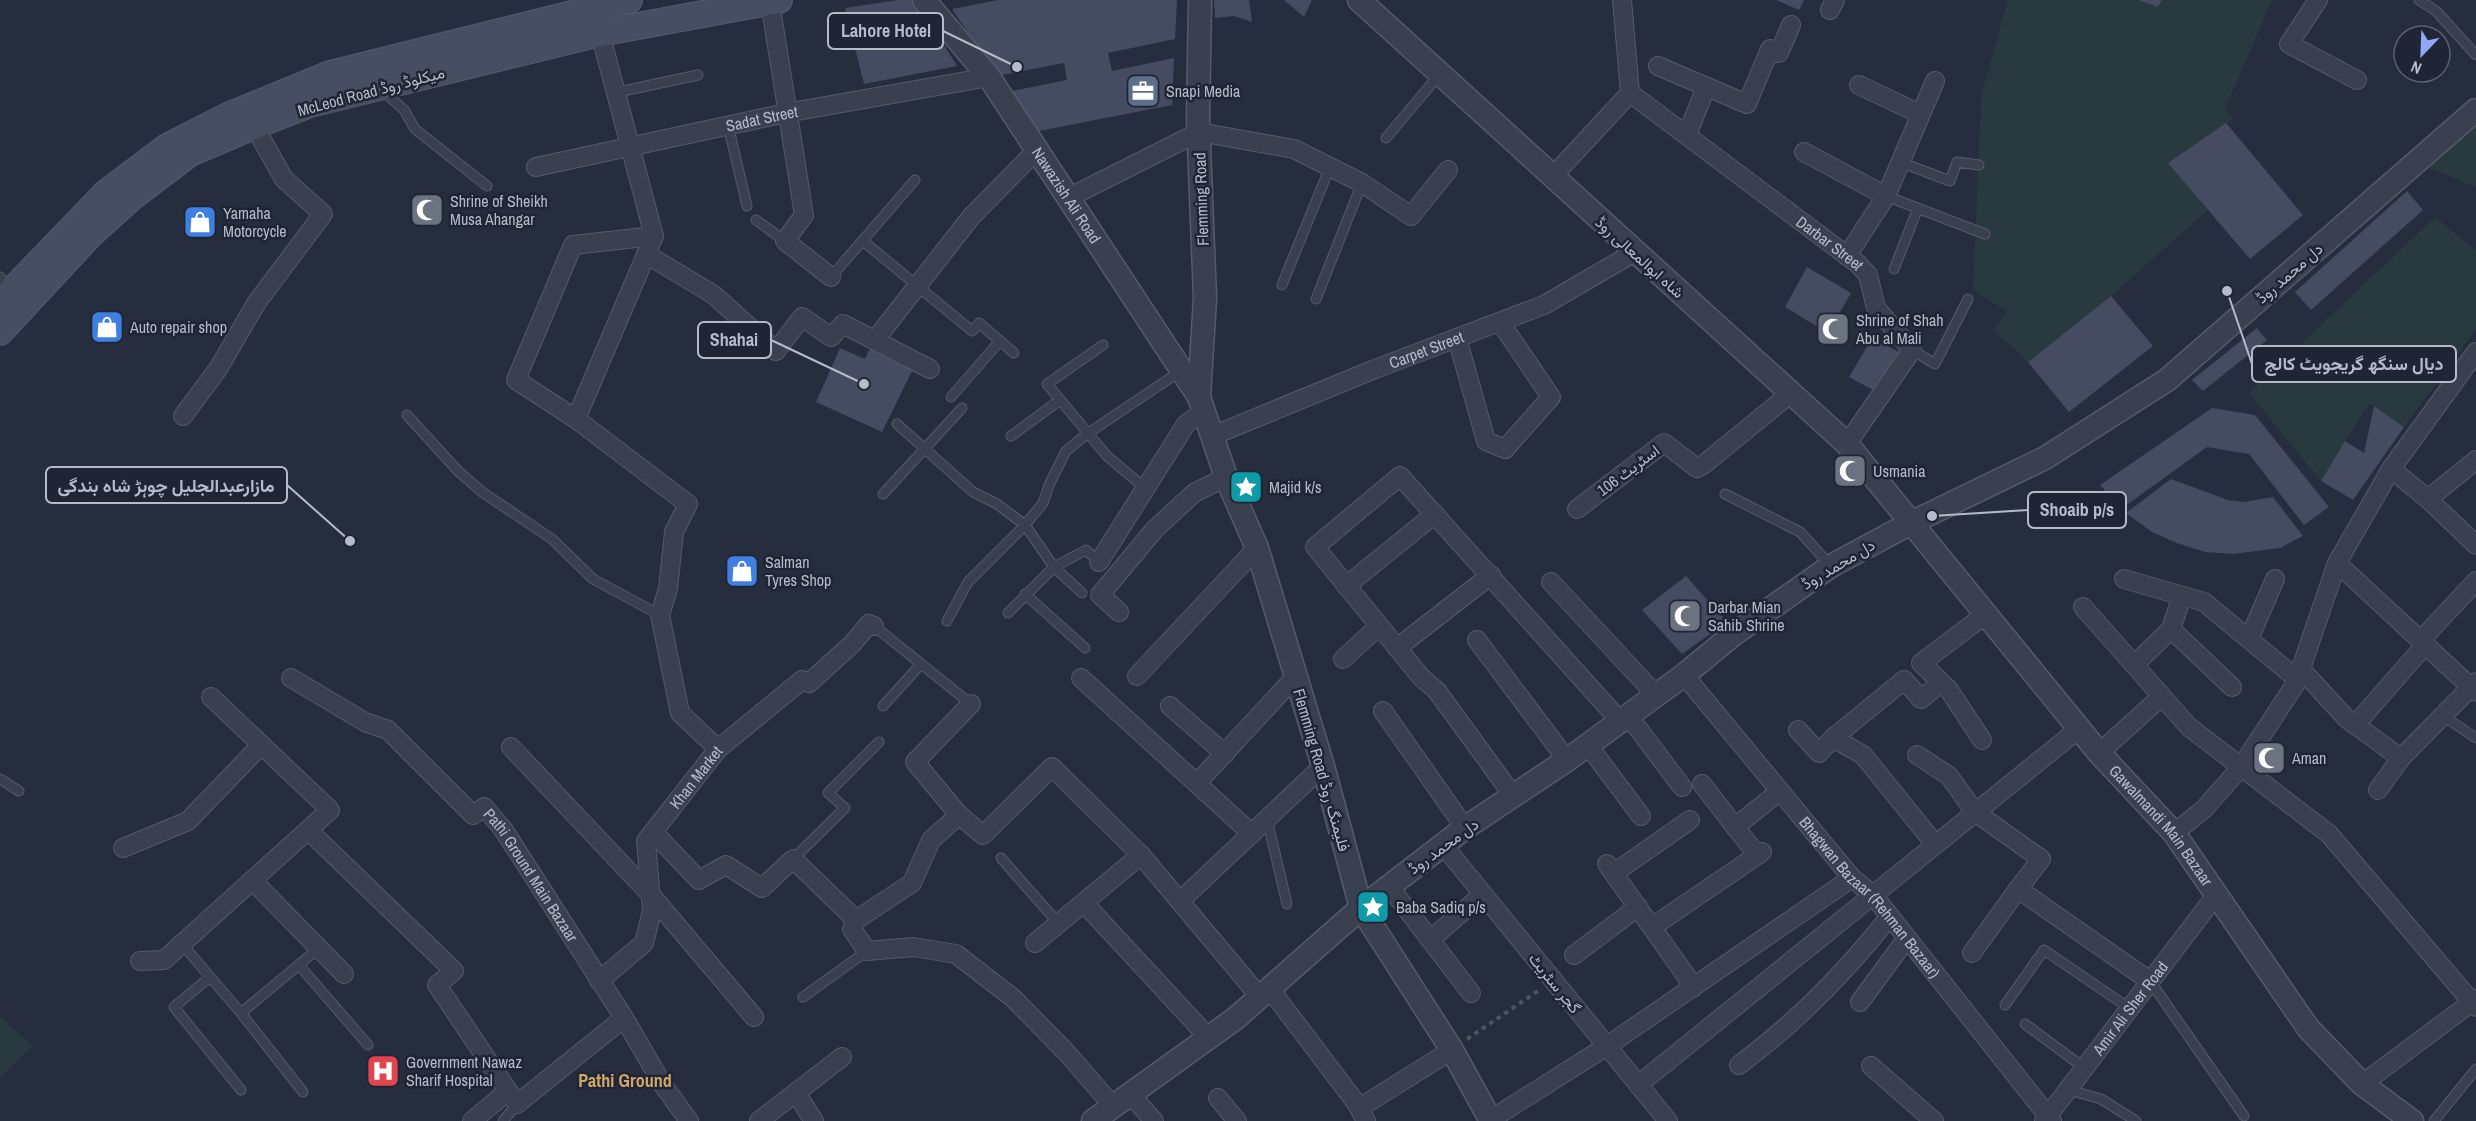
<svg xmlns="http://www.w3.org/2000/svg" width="2476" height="1121" font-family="'Archivo Narrow',Vazirmatn,sans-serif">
	<rect width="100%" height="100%" fill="#262d3f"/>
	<path fill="#283a40" d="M2008 0H2136L2158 7 2162 0H2272L2225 109 2234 118 2169 163 2208 210 2111 296 2028 362 1994 330 2007 311 1973 290 1981 96Z
		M2476 110V187L2415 162Z
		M2435 217 2476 250V329L2404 427 2369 403 2321 481 2249 393Z
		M0 1017 33 1046 0 1078Z"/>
	<path fill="#454c61" d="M898 0H916L957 66 864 84 845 8Z
		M998 0H1177L1175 39 1108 53 1112 71 1174 58 1172 105 1034 132 1008 92 1067 80 1064 63 997 76 952 9Z
		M1214 0H1249L1252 22 1234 16 1215 18Z
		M1284 0H1312L1304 17Z
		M1776 0H1804L1799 10Z
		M2138 0H2162L2158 7Z
		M2226 123 2303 215 2250 259 2168 163Z
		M2407 191 2423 210 2311 310 2295 292Z
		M1807 267 1851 293 1828 333 1785 307Z
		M2111 296 2153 346 2069 412 2028 362Z
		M2257 328 2267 340 2203 391 2192 380Z
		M1872 338 1899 352 1875 391 1849 377Z
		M871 346 914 367 882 432 816 402 840 348 865 359Z
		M2374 406 2404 427 2353 500 2321 481 2345 441 2364 453Z
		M2212 408 2255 415 2329 507 2304 525 2249 454 2207 447 2121 509 2100 485Z
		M2171 479 2228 500 2244 502 2273 497 2303 536 2280 548 2233 554 2205 552 2177 543 2152 532 2126 513Z
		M1686 576 1727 622 1682 654 1642 610Z"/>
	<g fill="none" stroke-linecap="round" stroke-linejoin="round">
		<defs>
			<path id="service" d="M2419 0 2436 11 2476 55
				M381 89 404 110 415 129 487 186
				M618 92 698 75
				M728 125 747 206
				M1386 138 1439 75
				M1900 162 1950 181 1957 162 1979 165
				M1886 196 1985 234
				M756 220 785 241
				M863 241 972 331 979 323 1014 353
				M1894 269 1918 208
				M0 277 9 290
				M831 277 915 180
				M1282 285 1330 167
				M1316 299 1362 183
				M1103 345 1047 384 1107 456 1145 488
				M1912 350 1935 364 1968 299
				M951 397 1000 341
				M407 415 458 471 482 492 552 539 593 579 660 615
				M897 424 973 492 997 504 1025 525 1054 567 1082 593
				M1011 436 1060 400
				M883 494 962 408
				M1725 494 1800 532 1831 566
				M1025 594 1085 648
				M1008 613 1054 567 1086 550 1099 562
				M947 621 968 582 1025 525 1043 503 1049 485 1066 451 1087 434 1182 370
				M874 626 971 704
				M883 706 921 664
				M2443 716 2476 738
				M0 779 19 791
				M1267 819 1287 904
				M1001 858 1059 924
				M793 859 845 808 828 793 879 742
				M182 944 241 1013 319 948
				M299 965 368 1045
				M210 977 174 1007 241 1090
				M2150 981 2244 1116
				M803 997 867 951
				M2005 1005 2044 950 2129 1008
				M241 1013 303 1092
				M2025 1024 2083 1067
				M2066 1089 2101 1099 2136 1121
				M503 1121 517 1104
				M2434 1121 2476 1069"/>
			<g id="minor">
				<path d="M2318 0 2289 44 2357 80"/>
				<path d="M770 2 804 215 785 241 831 277"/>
				<path d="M1830 10 1835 0"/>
				<path d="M1658 66 1747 104 1770 49 1779 53 1791 25"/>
				<path d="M1859 85 1920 114"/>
				<path id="s1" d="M1630 93 1858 264 1868 275 1876 308 1912 350 1847 444"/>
				<path d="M1687 135 1706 87"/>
				<path d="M1804 152 1886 196"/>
				<path id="s2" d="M536 167 786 113 989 77"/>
				<path d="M1552 177 1630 93 1622 0"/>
				<path d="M1068 198 1199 132 1294 149 1362 183 1411 216 1448 170"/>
				<path d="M654 236 573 245 516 380 576 419 688 504 674 532 668 589 660 615 680 713 718 749"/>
				<path d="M646 254 714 295 776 351 802 317 831 337 843 324 930 369"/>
				<path d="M1847 256 1886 196 1935 81"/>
				<path d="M1457 338 1486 441 1505 449 1551 397 1500 322"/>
				<path d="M875 340 971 217 1037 150"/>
				<path d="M183 416 218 369 257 302 323 214 284 179 254 126"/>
				<path d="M576 419 654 236 600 33"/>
				<path id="s3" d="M1212 436 1375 369 1544 305 1635 252"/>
				<path d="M2391 469 2428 499 2476 545"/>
				<path d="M2428 499 2476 460"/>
				<path d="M1577 509 1664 443 1697 468 1703 465 1791 393"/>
				<path d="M1099 562 1186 424 1204 411"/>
				<path d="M2337 563 2476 692"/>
				<path d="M2124 579 2204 602 2297 679"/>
				<path d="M1551 582 1656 695"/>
				<path d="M1346 586 1435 514"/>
				<path d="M2083 607 2189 727 2329 834 2476 1007"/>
				<path d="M1119 612 1100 595 1155 529 1194 493 1226 477"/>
				<path d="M2171 629 2232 687"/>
				<path d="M2249 639 2275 579"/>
				<path d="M1477 640 1567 760"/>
				<path d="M2420 641 2476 581"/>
				<path d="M1397 648 1491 575"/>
				<path d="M1343 659 1379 626"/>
				<path d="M2134 665 2171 629 2182 596"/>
				<path d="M2300 668 2347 719 2401 758"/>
				<path id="s4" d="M1684 675 1852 878 1873 895 2052 1121"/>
				<path d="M1137 676 1257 548"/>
				<path id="s5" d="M291 678 365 722 388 730 473 815 484 807 503 829 624 1018 663 1085 689 1121"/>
				<path d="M1081 678 1252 834"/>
				<path d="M211 697 330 810 308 830 454 971 437 985 517 1104 624 1018"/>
				<path d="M1170 706 1225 754"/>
				<path d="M1383 711 1465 828"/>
				<path d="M1627 714 1682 787"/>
				<path d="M2355 725 2425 645"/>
				<path d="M1798 730 1819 753 1833 738 1863 755 1935 844"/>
				<path d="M1833 738 1904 680 1921 699 1941 683"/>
				<path d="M1982 740 1949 690 1921 663 1986 614"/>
				<path d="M1587 744 1641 816"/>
				<path d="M511 747 651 895 754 1017"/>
				<path d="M2099 753 2161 697"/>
				<path d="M1917 755 1949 776 1975 812 2041 859 2018 889 2150 981"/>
				<path d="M1197 783 1295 677"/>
				<path d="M1702 784 1757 855"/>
				<path d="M2378 790 2401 758 2476 682"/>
				<path d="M1514 797 1437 691 1421 677 1315 547 1400 476 1620 721"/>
				<path d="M959 815 915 762 971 704"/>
				<path d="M1735 827 1780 791"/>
				<path d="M653 832 699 880 726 865 762 888 793 859 856 920"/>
				<path d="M2174 833 2204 809 2241 767 2296 683 2337 563 2391 469 2476 352"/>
				<path d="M1443 845 1668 1121"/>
				<path d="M123 848 188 821 261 745"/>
				<path d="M1607 864 1694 987"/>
				<path d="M1614 873 1690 820"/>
				<path d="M252 880 344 974"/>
				<path d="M1389 886 1471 993"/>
				<path d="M1180 901 1323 766"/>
				<path d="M1084 903 1209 1038"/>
				<path d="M1652 927 1762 852"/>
				<path d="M1430 940 1483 894"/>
				<path d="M1035 943 1141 855"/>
				<path d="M1972 953 2018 889"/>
				<path d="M1574 955 1638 907"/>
				<path d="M140 961 164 960 308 830"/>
				<path id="s6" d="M599 981 644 943 652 911 646 841 718 749 802 680 809 683 852 644 869 624 874 626"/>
				<path d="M1270 989 1357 1104 1366 1121"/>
				<path d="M1860 1002 1907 938"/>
				<path d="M1739 1065C1797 1022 1845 973 1890 916"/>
				<path d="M1871 1066 1934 1121"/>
				<path d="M2362 1084 2476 999"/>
				<path d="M1638 1085 2080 728"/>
				<path d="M796 1093 814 1121"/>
				<path d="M1130 1094 1154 1121"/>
				<path d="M1218 1098 1237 1121"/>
				<path d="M1113 1106 1066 1052 1013 998 956 954 913 947 867 951 852 929 856 920 912 883 931 840 959 815 983 835 1052 767 1141 855 1260 997"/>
				<path d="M1359 1108 1452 1050"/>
				<path d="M1490 1120 1607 1046 1852 878"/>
				<path d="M472 1121 508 1091"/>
				<path d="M759 1121 842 1057"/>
				<path id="s7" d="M2044 1121 2216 895"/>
			</g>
			<g id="tertiary">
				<path id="s8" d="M924 0 989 77 1199 397 1226 477 1257 548 1323 766 1361 908 1452 1050 1491 1121"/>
				<path id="s9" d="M1359 0 1847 444 2099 753 2174 833 2308 1028 2362 1084 2412 1121"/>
				<path d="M1199 397 1205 298 1198 119 1200 0"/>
				<path d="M1093 1121 1236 1018 1361 908 1465 828 1567 760 1684 675 1734 634 1831 566 1911 523 2045 458 2167 380 2476 110"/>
			</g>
			<path id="secondary" d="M0 303 106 193 167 147 228 116 330 74 629 0
				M0 332 91 234 132 197 190 153 254 126 310 104 600 33 779 0"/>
		</defs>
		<use href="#service" stroke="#555b6a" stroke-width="11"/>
		<use href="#minor" stroke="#555b6a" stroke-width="20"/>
		<use href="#tertiary" stroke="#555b6a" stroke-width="25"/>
		<use href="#secondary" stroke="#555b6a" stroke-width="28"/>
		<path stroke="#46575d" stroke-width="4" stroke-dasharray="4.5 4.5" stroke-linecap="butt" d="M1467 1039 1538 991"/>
		<use href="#service" stroke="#3a404f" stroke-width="9"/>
		<use href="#minor" stroke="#3a404f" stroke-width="18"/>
		<use href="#tertiary" stroke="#3a404f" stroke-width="22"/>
		<use href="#secondary" stroke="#484e62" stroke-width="26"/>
	</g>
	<defs>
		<symbol id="office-square" viewBox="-11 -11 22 22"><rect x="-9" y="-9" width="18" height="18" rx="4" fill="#5c6f8a" stroke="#1f2534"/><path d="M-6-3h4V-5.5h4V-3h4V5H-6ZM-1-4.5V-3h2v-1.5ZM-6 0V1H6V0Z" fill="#fff"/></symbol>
		<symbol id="mosque-square" viewBox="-11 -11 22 22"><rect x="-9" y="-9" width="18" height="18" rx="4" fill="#6b7280" stroke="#1f2534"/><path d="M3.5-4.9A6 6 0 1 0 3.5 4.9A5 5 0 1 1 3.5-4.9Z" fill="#fff"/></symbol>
		<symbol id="shop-square" viewBox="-11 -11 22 22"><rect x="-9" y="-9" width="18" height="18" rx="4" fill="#3f7fe0" stroke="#1f2534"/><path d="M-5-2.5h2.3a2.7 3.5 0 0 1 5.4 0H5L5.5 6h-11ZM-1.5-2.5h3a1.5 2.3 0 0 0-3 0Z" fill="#fff"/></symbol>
		<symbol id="sight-square" viewBox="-11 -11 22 22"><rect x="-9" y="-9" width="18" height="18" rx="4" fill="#0f9aa8" stroke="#1f2534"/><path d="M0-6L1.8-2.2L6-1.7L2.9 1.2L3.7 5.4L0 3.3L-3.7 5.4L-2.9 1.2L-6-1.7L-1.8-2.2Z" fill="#fff"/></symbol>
		<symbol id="hospital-square" viewBox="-11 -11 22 22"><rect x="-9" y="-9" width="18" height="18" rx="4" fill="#e0444e" stroke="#1f2534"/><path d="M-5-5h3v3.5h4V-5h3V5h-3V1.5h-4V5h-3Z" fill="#fff"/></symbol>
	</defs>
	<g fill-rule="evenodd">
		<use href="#office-square" x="1124" y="72" width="38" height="38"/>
		<use href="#mosque-square" x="408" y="191" width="38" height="38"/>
		<use href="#shop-square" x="181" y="203" width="38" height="38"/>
		<use href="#shop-square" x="88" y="308" width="38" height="38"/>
		<use href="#mosque-square" x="1814" y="310" width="38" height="38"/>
		<use href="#mosque-square" x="1831" y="452" width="38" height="38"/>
		<use href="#sight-square" x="1227" y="468" width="38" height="38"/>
		<use href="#shop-square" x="723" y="552" width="38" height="38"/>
		<use href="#mosque-square" x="1666" y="597" width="38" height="38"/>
		<use href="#mosque-square" x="2250" y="739" width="38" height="38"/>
		<use href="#sight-square" x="1354" y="888" width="38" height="38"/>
		<use href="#hospital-square" x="364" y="1052" width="38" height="38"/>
	</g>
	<g text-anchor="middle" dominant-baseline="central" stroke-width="5" stroke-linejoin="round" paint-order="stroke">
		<g font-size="16" fill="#b6bbca" stroke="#1f2534">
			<text transform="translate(371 91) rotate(-15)">McLeod Road میکلوڈ روڈ</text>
			<text stroke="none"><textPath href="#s2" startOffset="231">Sadat Street</textPath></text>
			<text stroke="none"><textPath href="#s8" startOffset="242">Nawazish Ali Road</textPath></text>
			<text transform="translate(1201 199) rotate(-92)">Flemming Road</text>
			<text stroke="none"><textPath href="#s1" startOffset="250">Darbar Street</textPath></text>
			<text transform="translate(1640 257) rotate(42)">شاہ ابوالمعالی روڈ</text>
			<text transform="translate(2289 273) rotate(-41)">دل محمد روڈ</text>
			<text stroke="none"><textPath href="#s3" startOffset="231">Carpet Street</textPath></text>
			<text transform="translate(1628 470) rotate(-37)">اسٹریٹ 106</text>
			<text transform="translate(1838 564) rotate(-31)">دل محمد روڈ</text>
			<text transform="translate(1322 770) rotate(74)">Flemming Road فلیمنگ روڈ</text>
			<text stroke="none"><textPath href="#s6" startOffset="243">Khan Market</textPath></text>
			<text stroke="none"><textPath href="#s9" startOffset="1154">Gawalmandi Main Bazaar</textPath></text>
			<text transform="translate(1443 846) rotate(-36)">دل محمد روڈ</text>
			<text stroke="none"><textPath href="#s5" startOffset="327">Pathi Ground Main Bazaar</textPath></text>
			<text stroke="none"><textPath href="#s4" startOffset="290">Bhagwan Bazaar (Rehman Bazaar)</textPath></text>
			<text transform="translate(1555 983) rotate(51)">گجر سٹریٹ</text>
			<text stroke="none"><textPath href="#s7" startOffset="142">Amir Ali Sher Road</textPath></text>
		</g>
		<g font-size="16" fill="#b6bbca" stroke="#1f2534" text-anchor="start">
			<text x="1166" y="91">Snapi Media</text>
			<text x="450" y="201">Shrine of Sheikh<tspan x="450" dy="18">Musa Ahangar</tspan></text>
			<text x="223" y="213">Yamaha<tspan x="223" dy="18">Motorcycle</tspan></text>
			<text x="1856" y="320">Shrine of Shah<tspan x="1856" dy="18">Abu al Mali</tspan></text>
			<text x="130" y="327">Auto repair shop</text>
			<text x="1873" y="471">Usmania</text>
			<text x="1269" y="487">Majid k/s</text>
			<text x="765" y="562">Salman<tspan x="765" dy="18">Tyres Shop</tspan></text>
			<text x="1708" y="607">Darbar Mian<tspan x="1708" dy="18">Sahib Shrine</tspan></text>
			<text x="2292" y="758">Aman</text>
			<text x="1396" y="907">Baba Sadiq p/s</text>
			<text x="406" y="1062">Government Nawaz<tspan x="406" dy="18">Sharif Hospital</tspan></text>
		</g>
		<g font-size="18" font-weight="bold" fill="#d3a668" stroke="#1f2534">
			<text x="625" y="1080">Pathi Ground</text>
		</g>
	</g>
	<path fill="none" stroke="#b6bbca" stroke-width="2" d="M1017 67L943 31M864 384L771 340M2227 291L2252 364M350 541L287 485M1932 516L2028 510"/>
	<g fill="#b6bbca" stroke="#1f2534" stroke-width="2">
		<circle cx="1017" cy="67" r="6"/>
		<circle cx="864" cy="384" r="6"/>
		<circle cx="2227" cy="291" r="6"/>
		<circle cx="350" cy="541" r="6"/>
		<circle cx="1932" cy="516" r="6"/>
	</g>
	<g fill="#1f2534" stroke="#b6bbca" stroke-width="2">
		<rect x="828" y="13" width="115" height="36" rx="6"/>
		<rect x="698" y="322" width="73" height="36" rx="6"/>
		<rect x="2252" y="346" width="204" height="36" rx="6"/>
		<rect x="46" y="467" width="241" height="36" rx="6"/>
		<rect x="2028" y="492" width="98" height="36" rx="6"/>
	</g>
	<g font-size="18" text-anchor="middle" font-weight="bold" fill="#b6bbca">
		<text x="886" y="37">Lahore Hotel</text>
		<text x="734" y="346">Shahai</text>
		<text x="2354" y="370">دیال سنگھ گریجویٹ کالج</text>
		<text x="166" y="492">مازارعبدالجلیل چوہڑ شاہ بندگی</text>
		<text x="2077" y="516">Shoaib p/s</text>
	</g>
	<g transform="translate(2422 54) rotate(203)"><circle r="28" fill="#1f2534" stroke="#5b6170" stroke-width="1.5"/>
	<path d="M0-4.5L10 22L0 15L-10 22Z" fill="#90a8f5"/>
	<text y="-9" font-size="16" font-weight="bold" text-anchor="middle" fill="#b6bbca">N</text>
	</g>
</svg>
